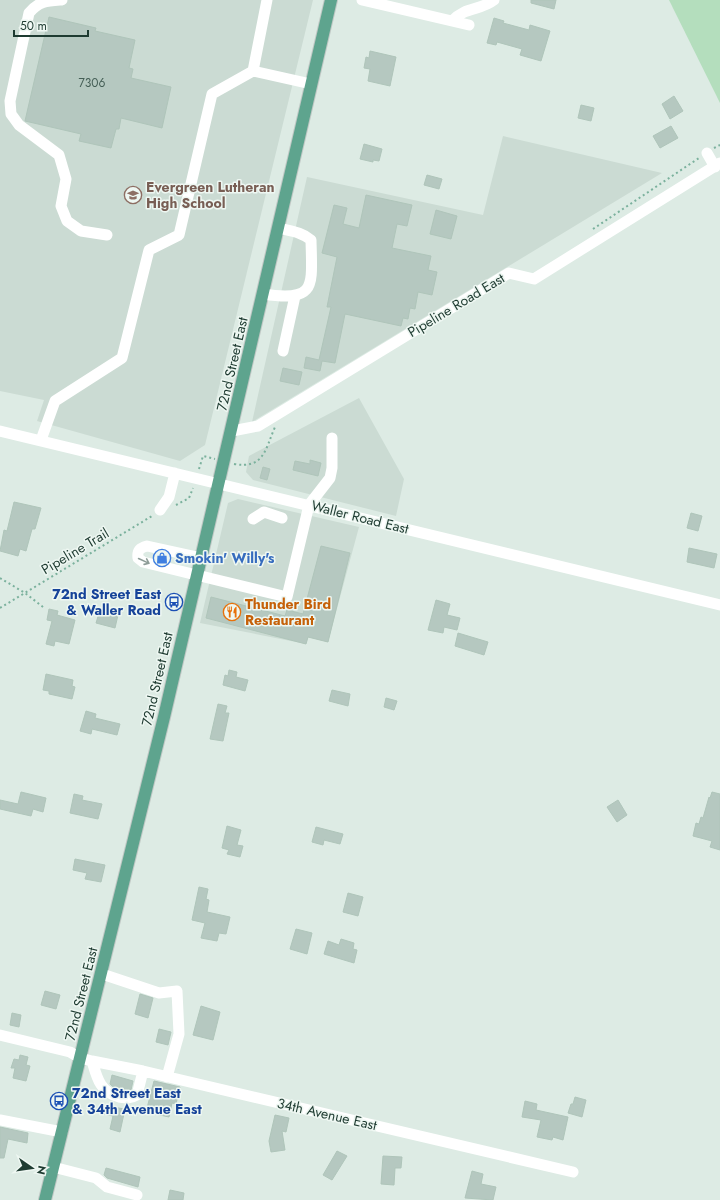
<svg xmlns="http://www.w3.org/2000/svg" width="720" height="1200" font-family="Jost,sans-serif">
	<rect width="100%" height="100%" fill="#ddebe4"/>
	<path fill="#cbdbd3" d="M0 0H313L205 445 180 461 37 421 44 400 0 391Z
		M503 136 662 173 252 422 307 177 483 215Z
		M359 398 404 479 396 516 253 480 246 472 249 456Z
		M238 499 359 527 328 642 308 637 306 644 200 623 228 503Z"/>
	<path fill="#b4debd" d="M669 0H720V103Z"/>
	<path fill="#b5c8c0" stroke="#afc5ba" d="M531 0H556L554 9 531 3Z
		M49 17 96 28 95 31 135 40 129 68 133 69 131 78 171 87 162 128 121 118 119 129H116L111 148 79 141 81 134 25 121Z
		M494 18 504 21 503 23 529 30 530 25 550 31 541 61 520 55 522 49 497 42 496 45 487 43Z
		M370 51 396 57 390 86 368 81 370 69 364 68 366 57 369 58Z
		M674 96 683 111 670 119 662 104Z
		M581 105 594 108 591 121 578 118Z
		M671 126 678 138 660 148 653 136Z
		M364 144 382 149 379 161 373 160V162L360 159Z
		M427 175 442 179 439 189 424 185Z
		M366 195 412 205 407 226 397 224 392 248 431 256 428 270 437 272 432 295 418 292 415 309 410 308 408 319 403 318 401 326 345 314 335 363 322 361 320 371 304 368 306 357 319 360 331 307H327L337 257 322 253 334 205 347 208 343 224 359 228Z
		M436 210 457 216 451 239 430 234Z
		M283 368 302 372 299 385 280 381Z
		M310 460 321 463 318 476 293 470 295 461 310 464Z
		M263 467 270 469 267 480 260 478Z
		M14 502 41 508 35 529H32L26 551 20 549 18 556 0 551 4 530 7 531Z
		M691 513 702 516 698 531 687 528Z
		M321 546 350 553 328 642 308 637 306 644 206 618 211 597 285 616 287 610 303 614Z
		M689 548 717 554 714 568 687 562Z
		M436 600 450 604 447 615 460 618 457 630 444 627 443 633 428 630Z
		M49 609 58 611 57 615 75 620 69 644 55 641 54 646 46 644 52 621 47 620Z
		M100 610 118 615 115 628 96 623Z
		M458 633 488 642 484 655 455 646Z
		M229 670 237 672 236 677 248 680 245 691 223 685 225 675 228 676Z
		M46 674 73 680 72 686 75 687 72 699 49 694V691L43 690Z
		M332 690 350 694 348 706 329 701Z
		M386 698 397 701 394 710 384 707Z
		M218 704 227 706 225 713H229L223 741 210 739Z
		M86 711 96 714 95 718 120 724 117 735 92 729 91 734 80 731Z
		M21 792 46 798 43 812 33 809 31 816 0 809V800L18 804Z
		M712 792 720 794V850L710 847 712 841 693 836 696 823 699 824 701 817 703 818 709 797 710 798Z
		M74 794 83 796 82 800 102 804 98 819 70 813Z
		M618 800 627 815 617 822 607 807Z
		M227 826 241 830 237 845 243 846 240 857 227 854 229 850 222 848Z
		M316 827 343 834 340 844 324 840 323 845 312 842Z
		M75 859 105 865 101 882 85 879 87 873 73 870Z
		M199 887 208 889 206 899 209 900 207 912 230 917 226 934 219 933 217 941 201 938 205 923 192 920Z
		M348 893 363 897 358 916 343 912Z
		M296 929 312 933 307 954 290 949Z
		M341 939 354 943 353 949 357 950 354 963 324 954 328 941 339 945Z
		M45 991 60 995 56 1009 41 1005Z
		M140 994 153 998 148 1018 135 1014Z
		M201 1006 220 1012 213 1040 193 1035Z
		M12 1013 21 1015 19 1027 10 1025Z
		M159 1029 171 1032 168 1045 156 1042Z
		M20 1055 28 1057 26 1065 30 1066 26 1081 13 1078 15 1068H11L14 1059 19 1060Z
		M112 1075 133 1081 131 1090H121L112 1086 110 1084Z
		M154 1081 180 1087 176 1104 172 1103 169 1117 146 1112Z
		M575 1097 586 1100 582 1117 568 1113 571 1104H573Z
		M525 1101 537 1104 536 1110 568 1117 563 1140 553 1137 552 1140 537 1137 541 1120 522 1117Z
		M105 1106 125 1109 120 1132 110 1129 113 1116 104 1114Z
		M275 1115 289 1118 286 1132 282 1131 285 1150 271 1152 269 1141Z
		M0 1127 28 1133 27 1143 8 1139 4 1158H0Z
		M337 1151 347 1156 332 1180 323 1175Z
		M383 1156 402 1157 401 1168H395L394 1185 381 1184Z
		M106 1168 140 1177 138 1187 107 1178 104 1175Z
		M472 1171 483 1174 481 1184 496 1187 493 1200 465 1198Z
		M170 1190 184 1193 183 1200H168Z"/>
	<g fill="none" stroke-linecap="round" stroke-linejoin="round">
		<defs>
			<path id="major" d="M45 1200 164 717 331 0"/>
		</defs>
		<use href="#major" stroke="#c0c8c5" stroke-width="14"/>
		<path stroke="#7bb19d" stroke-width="2" stroke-dasharray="2 3" stroke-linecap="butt" d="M714 148 720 145
			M593 229 699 158
			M234 464C264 469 265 450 275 427
			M199 469 203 456 215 459
			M176 505 189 498 193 488
			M0 578 25 593 43 607
			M0 608 152 516"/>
		<path stroke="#fff" stroke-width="11" d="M62 0C47 1 39 1 29 13L10 101 11 114 19 125 59 155 66 179 61 206 67 221 81 231 107 235
			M362 0 469 25
			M452 21C466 6 480 11 494 0
			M253 71 267 0
			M707 153 715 167
			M263 294C317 302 312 287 311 240 302 232 290 231 278 228
			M283 351 295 296
			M0 431 720 605
			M232 431 258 426 509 273 534 279 720 163
			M41 440 55 401 122 358 149 250 179 235 212 94 253 71 311 84
			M160 510 169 497 175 473
			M253 519 264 512 282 518
			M202 558 147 546C140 548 137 550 138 558L143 562 287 597 309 505 330 478 332 468V438
			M102 974 159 993 177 991 179 1034 167 1077
			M0 1035 70 1052 80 1058 92 1061 143 1071 573 1172
			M92 1061C97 1078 100 1092 119 1097 126 1098 130 1099 137 1095L143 1071
			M0 1120 62 1132
			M53 1167 96 1178 107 1187 137 1195"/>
		<use href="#major" stroke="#5ea48e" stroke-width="12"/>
	</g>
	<defs><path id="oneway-shaft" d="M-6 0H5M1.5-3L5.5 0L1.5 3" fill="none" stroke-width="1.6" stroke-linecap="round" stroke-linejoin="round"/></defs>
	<use stroke="#8e9d98" href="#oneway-shaft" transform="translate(144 561) rotate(25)"/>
	<defs>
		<symbol id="school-ring" viewBox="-11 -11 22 22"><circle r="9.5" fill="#eef7f2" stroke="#8d6e63" stroke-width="1.5"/><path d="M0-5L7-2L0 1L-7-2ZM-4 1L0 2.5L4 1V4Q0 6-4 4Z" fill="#8d6e63"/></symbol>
		<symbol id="shop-ring" viewBox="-11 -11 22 22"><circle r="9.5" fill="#eef7f2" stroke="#3f7fe0" stroke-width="1.5"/><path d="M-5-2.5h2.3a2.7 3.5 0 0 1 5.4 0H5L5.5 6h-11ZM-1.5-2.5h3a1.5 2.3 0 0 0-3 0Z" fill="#3f7fe0"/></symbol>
		<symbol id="bus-ring" viewBox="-11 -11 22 22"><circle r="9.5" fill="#eef7f2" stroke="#1a4fb4" stroke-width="1.5"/><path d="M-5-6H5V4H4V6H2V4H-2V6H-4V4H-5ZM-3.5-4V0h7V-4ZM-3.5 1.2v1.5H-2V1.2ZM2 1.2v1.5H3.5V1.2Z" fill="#1a4fb4"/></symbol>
		<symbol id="restaurant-ring" viewBox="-11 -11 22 22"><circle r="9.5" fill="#eef7f2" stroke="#e8710a" stroke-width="1.5"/><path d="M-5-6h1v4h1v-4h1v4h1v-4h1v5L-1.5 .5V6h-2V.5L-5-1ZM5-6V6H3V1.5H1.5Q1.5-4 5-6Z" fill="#e8710a"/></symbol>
	</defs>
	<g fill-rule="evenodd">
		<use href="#school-ring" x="123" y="185" width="20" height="20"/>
		<use href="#shop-ring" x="152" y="548" width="20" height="20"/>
		<use href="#bus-ring" x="164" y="592" width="20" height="20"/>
		<use href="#restaurant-ring" x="222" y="602" width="20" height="20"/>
		<use href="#bus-ring" x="49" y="1091" width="20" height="20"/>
	</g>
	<g text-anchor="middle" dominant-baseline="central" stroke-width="3" stroke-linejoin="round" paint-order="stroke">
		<g font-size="12" fill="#445e55">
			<text x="92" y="83">7306</text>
		</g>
		<g font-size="14" font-weight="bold" fill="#785e54" stroke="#eef7f2" text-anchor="start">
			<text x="146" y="187">Evergreen Lutheran<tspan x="146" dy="16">High School</tspan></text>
		</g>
		<g font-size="14" fill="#1e3b31" stroke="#eef7f2">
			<text transform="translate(456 305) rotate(-31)">Pipeline Road East</text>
			<text transform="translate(232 364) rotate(-77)">72nd Street East</text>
			<text transform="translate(360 517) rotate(14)">Waller Road East</text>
			<text transform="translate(75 551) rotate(-31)">Pipeline Trail</text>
			<text transform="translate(157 679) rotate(-77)">72nd Street East</text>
			<text transform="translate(81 994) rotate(-76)">72nd Street East</text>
			<text transform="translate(327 1114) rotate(13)">34th Avenue East</text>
		</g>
		<g font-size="14" font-weight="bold" fill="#366cbe" stroke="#eef7f2" text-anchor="start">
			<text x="175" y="558">Smokin' Willy's</text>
		</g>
		<g font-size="14" font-weight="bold" fill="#164399" stroke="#eef7f2" text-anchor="end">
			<text x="161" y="594">72nd Street East<tspan x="161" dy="16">&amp; Waller Road</tspan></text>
			<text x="72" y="1093" text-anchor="start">72nd Street East<tspan x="72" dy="16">&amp; 34th Avenue East</tspan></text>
		</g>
		<g font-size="14" font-weight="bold" fill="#c56008" stroke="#eef7f2" text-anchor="start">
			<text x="245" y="604">Thunder Bird<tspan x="245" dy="16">Restaurant</tspan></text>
		</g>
	</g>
	<g transform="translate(32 1168) rotate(103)" stroke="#eef7f2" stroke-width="3" paint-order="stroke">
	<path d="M0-3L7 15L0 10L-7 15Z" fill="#1e3b31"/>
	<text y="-6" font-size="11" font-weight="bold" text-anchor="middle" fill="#1e3b31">N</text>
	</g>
	<path d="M14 30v6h74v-6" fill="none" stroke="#1e3b31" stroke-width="2"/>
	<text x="20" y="30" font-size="12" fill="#1e3b31" stroke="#eef7f2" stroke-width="3" paint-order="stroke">50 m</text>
</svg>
